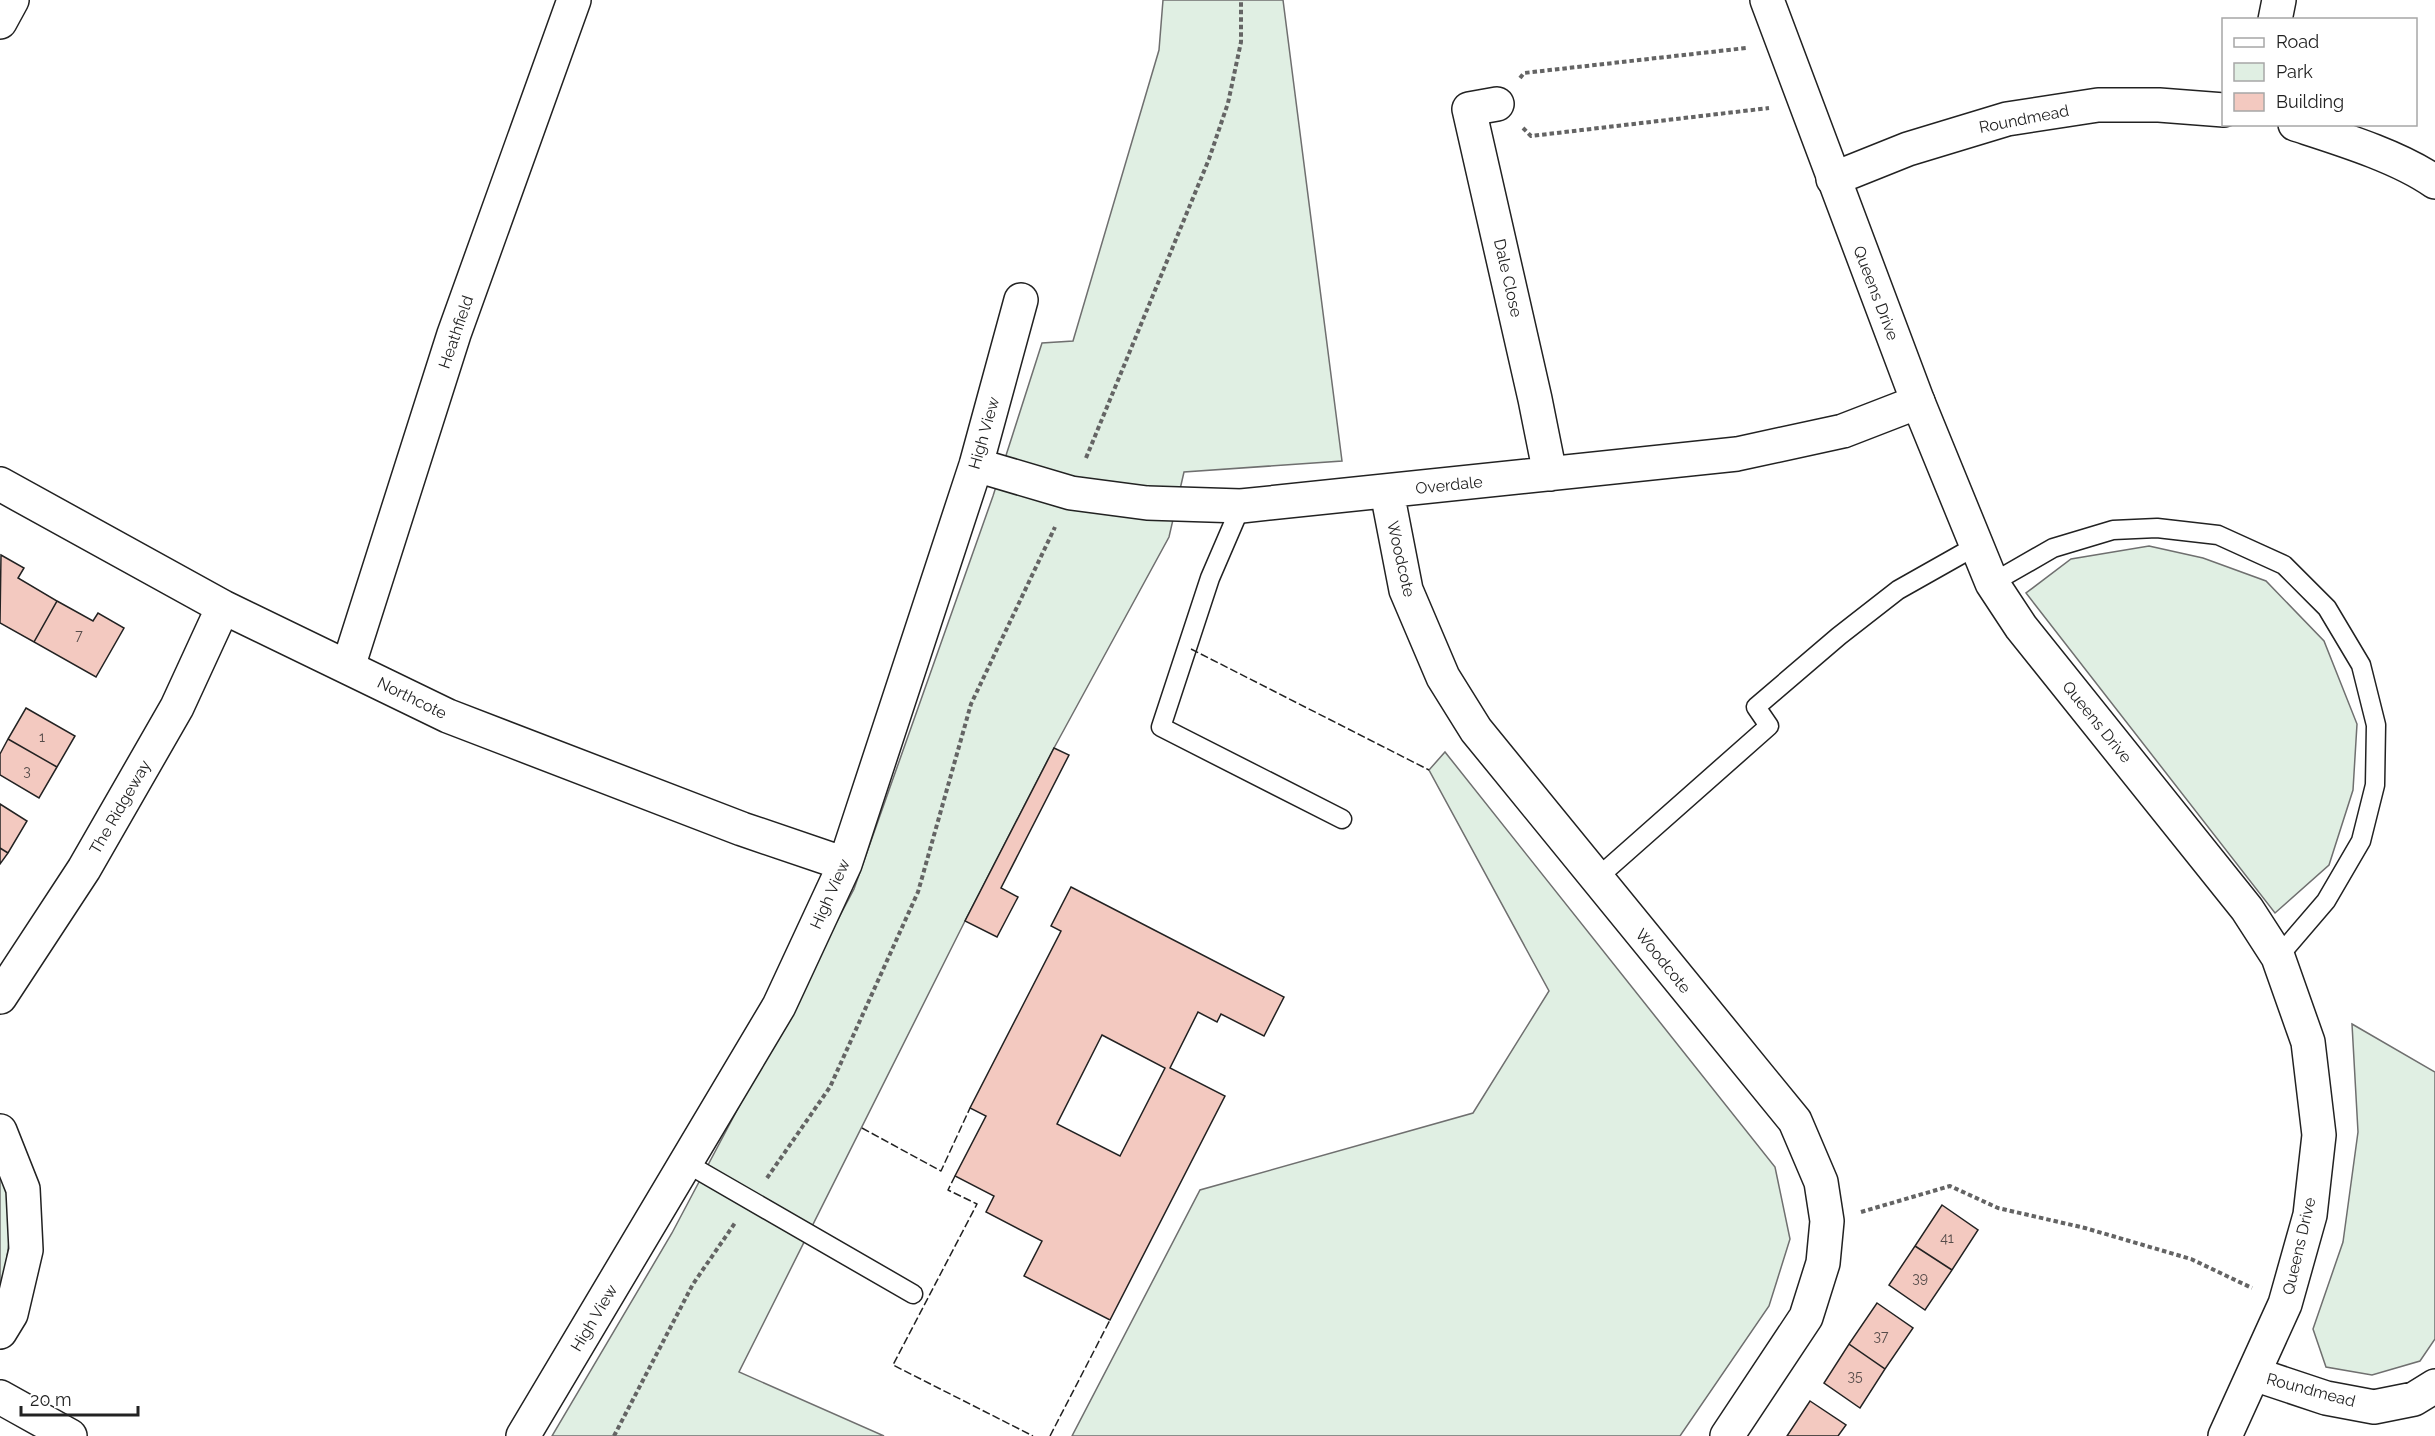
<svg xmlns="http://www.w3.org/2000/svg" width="2435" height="1436" font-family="Raleway,sans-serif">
	<rect width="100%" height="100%" fill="#fff"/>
	<path fill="#e0efe3" stroke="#6f6f6f" stroke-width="1.5" d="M1163 0H1283L1342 461 1184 472 1169 537 1054 748 965 921 739 1372 884 1436H552L672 1233 854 889 993 496 1042 343 1073 341 1159 50Z
		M2149 546 2203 558 2266 581 2324 641 2357 724 2353 790 2329 865 2275 913 2026 593 2071 559Z
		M1445 752 1775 1167 1790 1239 1769 1306 1680 1436H1072L1200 1190 1473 1113 1549 991 1429 770Z
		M2352 1024 2435 1072V1339L2420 1361 2372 1375 2326 1367 2313 1329 2343 1242 2358 1132Z
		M0 1165C18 1206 9 1252 0 1294Z"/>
	<path fill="#f3c9c0" stroke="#222" stroke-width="1.5" fill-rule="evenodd" d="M1 555 24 568 18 578 57 601 34 642 0 623Z
		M57 601 93 621 98 613 124 628 96 677 34 642Z
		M26 708 75 736 57 767 8 739Z
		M8 739 57 767 39 798 0 775V754Z
		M1054 748 1069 755 1001 888 1018 897 997 937 965 921Z
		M0 804 27 821 8 853 0 848Z
		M0 848 8 853 0 864Z
		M1071 887 1284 997 1264 1036 1221 1014 1217 1022 1198 1012 1170 1068 1225 1096 1110 1320 1024 1276 1042 1241 986 1212 994 1196 955 1176 986 1116 970 1108 1061 931 1051 926ZM1102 1035 1165 1068 1120 1156 1057 1124Z
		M1942 1205 1978 1230 1952 1270 1915 1246Z
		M1915 1246 1952 1270 1925 1310 1889 1285Z
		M1877 1303 1913 1328 1885 1369 1849 1344Z
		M1849 1344 1885 1369 1860 1408 1824 1383Z
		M1810 1401 1846 1425 1838 1436H1787Z"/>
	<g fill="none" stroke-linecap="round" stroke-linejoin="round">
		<defs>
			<path id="lane" d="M1241 506 1210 578 1161 727 1342 819
				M1992 583 2053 548 2113 530 2157 528 2218 535 2284 565 2327 608 2361 665 2376 725 2375 785 2361 841 2326 901 2278 957
				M1596 879 1769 726 1756 707 1839 636 1898 590 1976 546
				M686 1163 913 1294"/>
			<path id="street" d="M2275 20 2279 0
				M1497 104 1469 109 1535 399 1550 474
				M2295 124C2338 138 2398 156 2435 182
				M1833 179 1908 149 2007 119 2098 105H2159L2224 110
				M976 465 1071 493 1147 503 1241 506 1737 454 1843 431 1918 402
				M0 484 223 607 448 716 742 829 845 864
				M1387 492 1406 590 1443 677 1476 730 1795 1121 1821 1182 1827 1221 1823 1263 1806 1317 1727 1436
				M348 667 454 334 574 0
				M0 997 84 869 177 707 223 607
				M0 1131 23 1189 26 1250 11 1314 0 1332
				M2254 1374 2326 1398 2374 1407 2414 1399 2435 1386
				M0 1397 70 1436
				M523 1436 779 1006 845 864 976 465 1021 300"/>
			<path id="secondary" d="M1767 0 1918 402 1992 583 2021 627 2247 909 2278 957 2308 1042 2319 1135 2310 1215 2285 1304 2225 1436
				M0 22 12 0"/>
		</defs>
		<use href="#lane" stroke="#222" stroke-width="21"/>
		<use href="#street" stroke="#222" stroke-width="36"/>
		<use href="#secondary" stroke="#222" stroke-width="36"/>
		<path stroke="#646464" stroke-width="4" stroke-dasharray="4.5 3" stroke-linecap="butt" d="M1520 78 1524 73 1746 48
			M1523 128 1531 136 1769 108
			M1086 458 1209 159 1228 103 1241 42V0
			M767 1178 830 1087 918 892 971 704 1055 527
			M1861 1212 1950 1186 1998 1208 2085 1228 2191 1259 2252 1288
			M614 1436 693 1284 735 1223"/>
		<use href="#lane" stroke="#fff" stroke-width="18"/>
		<use href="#street" stroke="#fff" stroke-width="33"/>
		<use href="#secondary" stroke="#fff" stroke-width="33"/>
		<path stroke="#222" stroke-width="1.5" stroke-dasharray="8 3" stroke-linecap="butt" d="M1191 649 1429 770
			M862 1128 941 1171 970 1108
			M955 1176 948 1190 977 1204 893 1365 1033 1436
			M1050 1436 1110 1320"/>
	</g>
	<g text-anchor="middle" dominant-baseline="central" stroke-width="4.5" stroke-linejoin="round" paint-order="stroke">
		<g font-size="14" fill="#564c4a">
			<text x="79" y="635">7</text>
			<text x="42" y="737">1</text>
			<text x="27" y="771">3</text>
			<text x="1947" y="1238">41</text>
			<text x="1920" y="1278">39</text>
			<text x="1881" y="1336">37</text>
			<text x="1855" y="1376">35</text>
		</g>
		<g font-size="16" fill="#222" stroke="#fff">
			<text transform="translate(2024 119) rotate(-11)">Roundmead</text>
			<text transform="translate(1508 278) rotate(77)">Dale Close</text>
			<text transform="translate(1876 293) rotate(69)">Queens Drive</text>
			<text transform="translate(456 332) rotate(-71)">Heathfield</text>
			<text transform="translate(984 433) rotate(-74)">High View</text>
			<text transform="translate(1449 485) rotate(-6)">Overdale</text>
			<text transform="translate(1401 559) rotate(77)">Woodcote</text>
			<text transform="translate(412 698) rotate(26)">Northcote</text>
			<text transform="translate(2097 722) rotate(51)">Queens Drive</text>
			<text transform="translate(120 807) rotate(-60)">The Ridgeway</text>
			<text transform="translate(830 894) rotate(-66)">High View</text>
			<text transform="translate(1663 961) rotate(51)">Woodcote</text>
			<text transform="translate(2299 1246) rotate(-77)">Queens Drive</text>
			<text transform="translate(594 1318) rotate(-59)">High View</text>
			<text transform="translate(2311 1390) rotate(15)">Roundmead</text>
		</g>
	</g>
	<rect x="2222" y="18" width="195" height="108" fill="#ffffff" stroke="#a7a7a7" stroke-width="1.5"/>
	<rect x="2234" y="38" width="30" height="9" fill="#ffffff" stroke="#a7a7a7" stroke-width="1.5"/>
	<text x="2276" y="48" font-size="18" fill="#222222">Road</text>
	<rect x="2234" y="63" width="30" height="18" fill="#e0efe3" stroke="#a7a7a7" stroke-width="1.5"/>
	<text x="2276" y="78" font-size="18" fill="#222222">Park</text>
	<rect x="2234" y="93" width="30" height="18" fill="#f3c9c0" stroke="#a7a7a7" stroke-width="1.5"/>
	<text x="2276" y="108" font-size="18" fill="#222222">Building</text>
	<path d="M21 1406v9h117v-9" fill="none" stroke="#222222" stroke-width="3"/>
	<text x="30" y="1406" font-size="18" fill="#222222" stroke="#ffffff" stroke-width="4.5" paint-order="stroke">20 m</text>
</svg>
